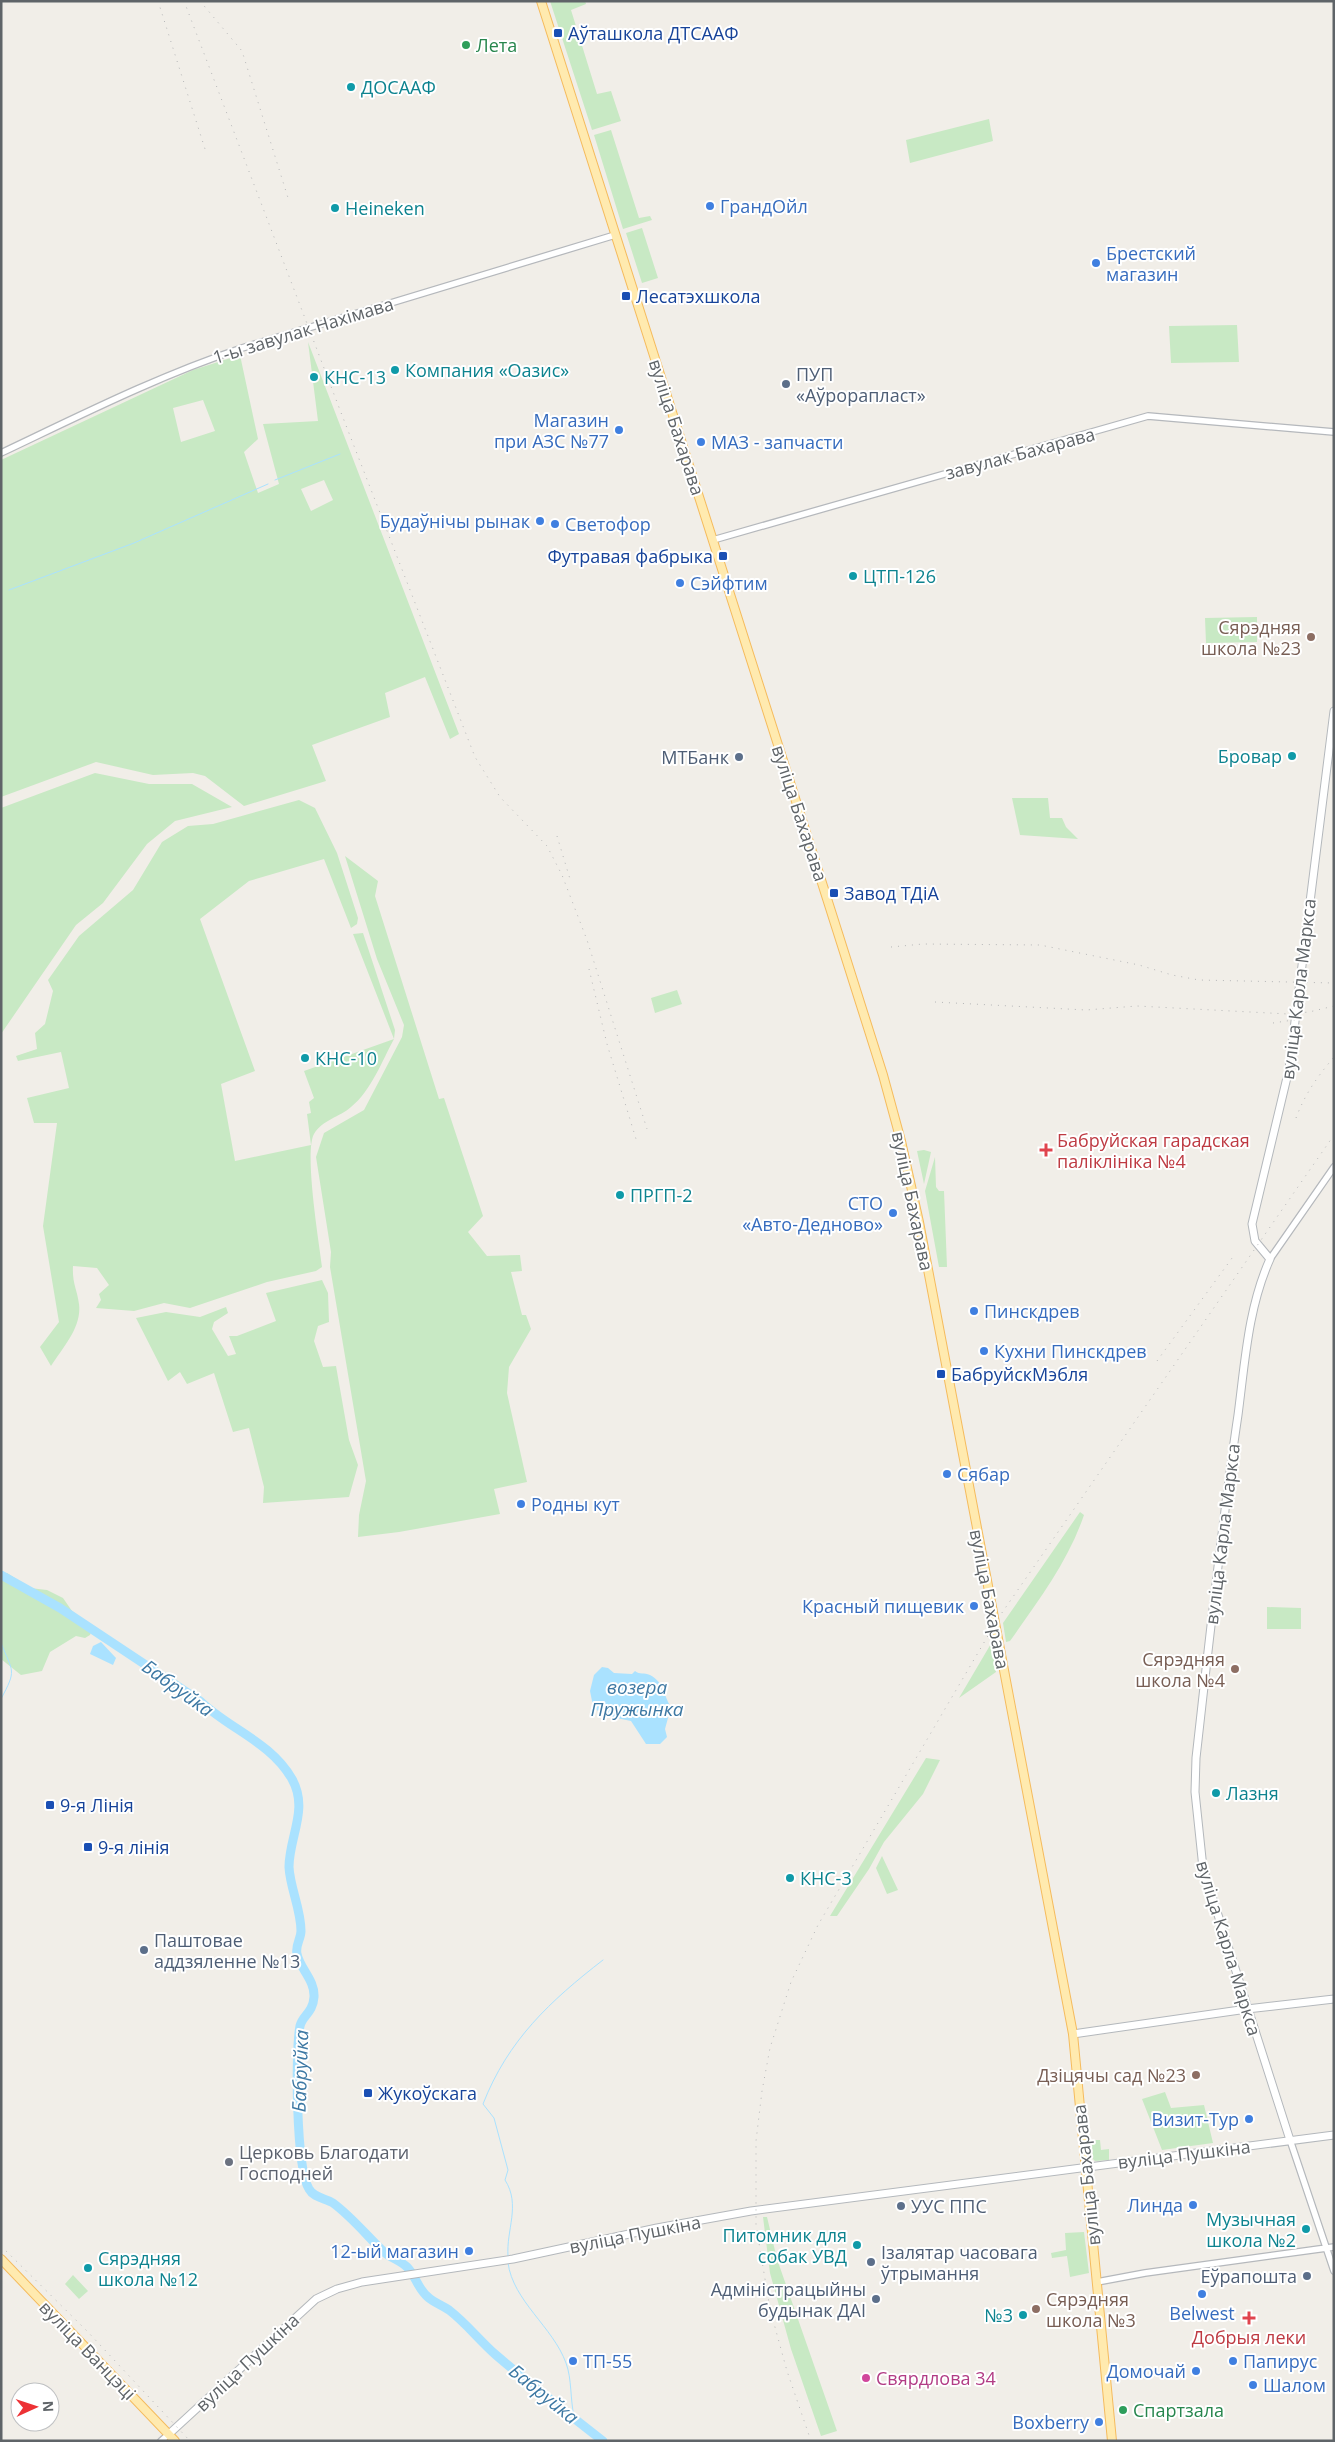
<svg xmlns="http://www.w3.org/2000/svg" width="1335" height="2442" font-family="'Open Sans',sans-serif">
	<rect width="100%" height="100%" fill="#f1eee8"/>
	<path fill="#c8e9c4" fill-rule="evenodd" d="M550 1H585L586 4 571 10 597 94 611 91 621 121 592 130Z
		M989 119 993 141 910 163 906 140Z
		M611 130 639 218 650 216 652 220 623 229 594 135Z
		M642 228 658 278 642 283 626 233Z
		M1237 325 1239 362 1171 363 1169 326Z
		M308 342 459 734 450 739 425 677 385 693 390 717 312 745 326 781 244 806 205 776 193 773 153 775 96 762 1 797V460L193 370 240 355 258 439 244 452 258 493 279 484 263 424 318 421ZM203 400 215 431 181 442 173 408ZM324 480 333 500 311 511 301 489Z
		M1257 617V642L1206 643 1205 618Z
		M95 773 149 784H192L232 807 175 821 147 844 103 903 76 925 1 1034V808Z
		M1012 798H1048L1050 818H1062L1066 827 1078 839 1020 835Z
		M299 800 315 808 337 853 358 918 357 924 351 928 324 859 249 881 200 919 255 1071 221 1084 235 1161 311 1145 307 1114 311 1113 309 1102 314 1098 304 1071 394 1039 353 934 363 933 395 1030 394 1039C382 1061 371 1091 351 1107 340 1117 322 1120 314 1134 304 1152 319 1242 322 1267L316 1271 267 1282 190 1308 164 1303 134 1311 96 1308 101 1300 99 1294 109 1285 97 1268 73 1266C72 1283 77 1289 79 1304 82 1327 63 1347 51 1366L40 1347 59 1322 43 1226 57 1123H34L27 1098 69 1088 61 1052 18 1061 16 1056 37 1049 35 1033 45 1024 53 991 48 980 79 936 133 890 162 842 188 826 213 824Z
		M345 856 378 881 375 896 439 1099 444 1098 483 1216 468 1232 487 1256 520 1255 522 1271 511 1272 522 1315H526L531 1329 509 1367 507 1393 527 1482 494 1489 500 1514 399 1532 358 1537 359 1515 366 1481 330 1267 331 1252 316 1157 324 1133 364 1110 402 1037 404 1025 377 959Z
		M677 990 682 1004 655 1013 651 998Z
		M924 1150 931 1152 924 1184 917 1151Z
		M935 1157 936 1187 939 1191H944L947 1267H939L925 1191Z
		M322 1280 328 1293 329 1322 318 1326 314 1341 323 1367 336 1366 349 1440 358 1465 349 1497 263 1503 264 1487 249 1428 233 1432 214 1373 187 1384 180 1372 168 1381 136 1318 166 1312 200 1317 226 1307 228 1313 214 1322 212 1329 228 1356 236 1354 229 1336H237L276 1321 266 1293Z
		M1080 1512 1084 1515C1068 1562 1038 1601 1010 1641L1006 1642 1003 1623Z
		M7 1573 30 1588 47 1590 63 1598 72 1611 93 1627 90 1635 85 1638 76 1636 50 1652 42 1671 21 1675 1 1659V1574Z
		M1267 1607 1301 1608V1629H1267Z
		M992 1642 996 1672 959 1698Z
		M926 1758 940 1760 923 1794 884 1842 869 1869 837 1916H830Z
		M882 1856 898 1890 887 1894 876 1868Z
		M1165 2092 1171 2108 1204 2105 1213 2143 1162 2150 1142 2099Z
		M1087 2140H1100L1101 2150 1109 2149V2160L1095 2161 1089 2155Z
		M763 2217H767L777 2259 837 2431 821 2436 791 2349 770 2273Z
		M1084 2232 1089 2273 1070 2277 1067 2256 1052 2258 1051 2253 1066 2250 1065 2233Z
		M73 2275 88 2291 79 2299 65 2284Z"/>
	<path fill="#aae2ff" d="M101 1642 116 1658 113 1665 90 1654 93 1646Z
		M602 1667 608 1668 614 1673 632 1674 635 1671C640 1675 644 1672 650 1675 665 1683 663 1695 671 1707L665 1729 667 1737 660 1744H646L631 1721 602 1715 593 1706 590 1691 594 1675Z"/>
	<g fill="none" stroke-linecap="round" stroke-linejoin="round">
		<path stroke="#aae2ff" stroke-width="1" d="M275 480 340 454
			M9 590 134 543 268 484
			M1 1582 2 1576
			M1 1643C13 1673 17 1669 1 1699
			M508 2256C506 2230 521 2205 505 2180L508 2170 494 2118 483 2104C508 2040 550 2001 603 1960
			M508 2263C513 2301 553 2327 566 2363 572 2379 570 2399 574 2416"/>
		<path stroke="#aae2ff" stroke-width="9" d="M1 1575 60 1608 200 1701C229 1729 271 1742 292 1779 309 1809 289 1837 289 1867 290 1888 301 1909 301 1931 301 1939 295 1945 297 1954 300 1969 315 1980 314 1997 313 2013 302 2016 300 2026 295 2051 296 2168 309 2189 314 2198 325 2198 333 2203 352 2217 367 2236 384 2252 391 2258 401 2261 407 2267 416 2276 418 2290 429 2298 435 2303 442 2305 449 2310 466 2323 480 2341 496 2355 531 2385 567 2413 603 2441"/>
		<defs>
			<path id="tertiary" d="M1 453C81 415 158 376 242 348L615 235
				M713 540 1148 416 1334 432
				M1270 1259 1334 1167
				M1290 2140 1334 2271
				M1097 2282 1145 2273 1334 2247
				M161 2441 169 2434"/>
			<path id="secondary" d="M1073 2034 1247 2009 1334 1999
				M1290 2140 1203 1868 1195 1792 1196 1758C1209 1643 1221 1529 1238 1415 1245 1362 1248 1308 1270 1259L1255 1241 1252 1224 1289 1069 1334 711
				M169 2434 316 2299 337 2289 362 2282 513 2259 657 2228 751 2211 1334 2135"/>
			<path id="primary" d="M541 1 837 930 883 1075 901 1141 919 1222 1073 2034 1112 2441
				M1 2259 175 2441"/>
		</defs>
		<use href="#tertiary" stroke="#b5b8bc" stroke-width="8"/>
		<use href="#secondary" stroke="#b4b8bc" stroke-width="9"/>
		<use href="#primary" stroke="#f5bb5d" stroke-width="10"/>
		<use href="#tertiary" stroke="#fff" stroke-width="5.5"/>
		<use href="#secondary" stroke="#fff" stroke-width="7"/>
		<use href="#primary" stroke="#ffeaaf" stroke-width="8"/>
		<path stroke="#b6b7b8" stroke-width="1" stroke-dasharray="1 6" stroke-linecap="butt" d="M158 1 205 149
			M184 1 340 410 475 757 500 797 547 846 562 875 587 940 647 1129
			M200 1 242 51 289 201
			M557 836 570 879
			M891 947 923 944 1040 945 1139 965 1172 975 1199 980 1334 983
			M589 969 607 1044 636 1139
			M935 1002 1086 1010 1137 1006 1288 1014 1309 1012 1334 1006
			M1273 1023 1300 1019
			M1296 1118C1305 1094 1317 1077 1334 1057
			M1157 1361 1235 1254
			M1 2246 87 2331 190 2441
			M811 2441 787 2371 770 2309 756 2225V2141L762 2091 770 2048 791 1982 818 1925 999 1617 1334 1135"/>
	</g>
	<g fill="#1a4fb4" stroke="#fff" stroke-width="2">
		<rect x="553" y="28" width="10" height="10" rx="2.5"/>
		<rect x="621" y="291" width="10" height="10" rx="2.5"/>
		<rect x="718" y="551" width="10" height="10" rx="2.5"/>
		<rect x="829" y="888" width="10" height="10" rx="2.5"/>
		<rect x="936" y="1369" width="10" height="10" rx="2.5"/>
		<rect x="45" y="1800" width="10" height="10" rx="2.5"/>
		<rect x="83" y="1842" width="10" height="10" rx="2.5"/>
		<rect x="363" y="2088" width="10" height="10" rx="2.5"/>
	</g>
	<g fill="#2e9e5b" stroke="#fff" stroke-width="2">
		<circle cx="466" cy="45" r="5"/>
		<circle cx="1123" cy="2410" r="5"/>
	</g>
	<g fill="#0f9aa8" stroke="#fff" stroke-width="2">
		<circle cx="351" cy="87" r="5"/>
		<circle cx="335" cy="208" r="5"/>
		<circle cx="395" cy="370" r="5"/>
		<circle cx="314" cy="377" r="5"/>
		<circle cx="853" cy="576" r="5"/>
		<circle cx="1292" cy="756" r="5"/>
		<circle cx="305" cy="1058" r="5"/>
		<circle cx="620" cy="1195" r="5"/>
		<circle cx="1216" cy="1793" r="5"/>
		<circle cx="790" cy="1878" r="5"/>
		<circle cx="1306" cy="2229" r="5"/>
		<circle cx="857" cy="2245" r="5"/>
		<circle cx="88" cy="2268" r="5"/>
		<circle cx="1023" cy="2315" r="5"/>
	</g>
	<g fill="#3f7fe0" stroke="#fff" stroke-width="2">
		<circle cx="710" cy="206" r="5"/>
		<circle cx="1096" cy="263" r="5"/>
		<circle cx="619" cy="430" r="5"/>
		<circle cx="701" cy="442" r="5"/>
		<circle cx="540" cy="521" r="5"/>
		<circle cx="555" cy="524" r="5"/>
		<circle cx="680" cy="583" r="5"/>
		<circle cx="893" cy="1213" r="5"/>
		<circle cx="974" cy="1311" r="5"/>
		<circle cx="984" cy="1351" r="5"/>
		<circle cx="947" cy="1474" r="5"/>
		<circle cx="521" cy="1504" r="5"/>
		<circle cx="974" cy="1606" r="5"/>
		<circle cx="1249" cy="2119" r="5"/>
		<circle cx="1193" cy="2205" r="5"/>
		<circle cx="469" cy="2251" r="5"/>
		<circle cx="1202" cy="2294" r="5"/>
		<circle cx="573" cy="2361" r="5"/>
		<circle cx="1233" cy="2361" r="5"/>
		<circle cx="1196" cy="2371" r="5"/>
		<circle cx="1253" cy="2385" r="5"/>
		<circle cx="1099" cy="2422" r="5"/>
	</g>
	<g fill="#5c6f8a" stroke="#fff" stroke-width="2">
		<circle cx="786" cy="384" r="5"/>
		<circle cx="739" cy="757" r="5"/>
		<circle cx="144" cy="1950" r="5"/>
		<circle cx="901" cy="2206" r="5"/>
		<circle cx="871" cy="2262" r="5"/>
		<circle cx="1307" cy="2276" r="5"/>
		<circle cx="876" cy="2299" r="5"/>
	</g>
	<g fill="#8d6e63" stroke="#fff" stroke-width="2">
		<circle cx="1311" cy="637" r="5"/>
		<circle cx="1235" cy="1669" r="5"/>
		<circle cx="1196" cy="2075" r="5"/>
		<circle cx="1036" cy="2309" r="5"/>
	</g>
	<g fill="#e0444e" stroke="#fff" stroke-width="2">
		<path d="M1043.5 1142.5h5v5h5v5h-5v5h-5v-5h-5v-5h5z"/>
		<path d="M1246.5 2310.5h5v5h5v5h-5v5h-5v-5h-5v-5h5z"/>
	</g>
	<circle fill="#6b7280" stroke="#fff" stroke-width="2" cx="229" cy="2162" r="5"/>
	<circle fill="#d1479c" stroke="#fff" stroke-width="2" cx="866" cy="2378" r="5"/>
	<g text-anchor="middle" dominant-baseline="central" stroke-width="4" stroke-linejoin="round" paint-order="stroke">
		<g font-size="18" fill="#164399" stroke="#fff" text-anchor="start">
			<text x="568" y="33">Аўташкола ДТСААФ</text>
			<text x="636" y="296">Лесатэхшкола</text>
			<text x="713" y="556" text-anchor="end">Футравая фабрыка</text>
			<text x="844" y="893">Завод ТДіА</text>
			<text x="951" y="1374">БабруйскМэбля</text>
			<text x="60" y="1805">9-я Лінія</text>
			<text x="98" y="1847">9-я лінія</text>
			<text x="378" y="2093">Жукоўскага</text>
		</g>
		<g font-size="18" fill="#27864d" stroke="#fff" text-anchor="start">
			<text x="476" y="45">Лета</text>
			<text x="1133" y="2410">Спартзала</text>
		</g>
		<g font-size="18" fill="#0d838f" stroke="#fff" text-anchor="start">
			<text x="361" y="87">ДОСААФ</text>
			<text x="345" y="208">Heineken</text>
			<text x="405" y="370">Компания «Оазис»</text>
			<text x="324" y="377">КНС-13</text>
			<text x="863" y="576">ЦТП-126</text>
			<text x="1282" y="756" text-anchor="end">Бровар</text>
			<text x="315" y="1058">КНС-10</text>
			<text x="630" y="1195">ПРГП-2</text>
			<text x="1226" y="1793">Лазня</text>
			<text x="800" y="1878">КНС-3</text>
			<text x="1296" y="2219" text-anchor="end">Музычная<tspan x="1296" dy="21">школа №2</tspan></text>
			<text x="847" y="2235" text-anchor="end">Питомник для<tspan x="847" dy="21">собак УВД</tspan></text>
			<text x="98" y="2258">Сярэдняя<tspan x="98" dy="21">школа №12</tspan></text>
			<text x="1013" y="2315" text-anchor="end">№3</text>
		</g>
		<g font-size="18" fill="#366cbe" stroke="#fff" text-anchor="start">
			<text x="720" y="206">ГрандОйл</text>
			<text x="1106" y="253">Брестский<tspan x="1106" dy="21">магазин</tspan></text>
			<text x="609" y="420" text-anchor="end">Магазин<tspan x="609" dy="21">при АЗС №77</tspan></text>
			<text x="711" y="442">МАЗ - запчасти</text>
			<text x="530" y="521" text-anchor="end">Будаўнічы рынак</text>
			<text x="565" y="524">Светофор</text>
			<text x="690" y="583">Сэйфтим</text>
			<text x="883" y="1203" text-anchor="end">СТО<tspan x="883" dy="21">«Авто-Дедново»</tspan></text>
			<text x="984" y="1311">Пинскдрев</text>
			<text x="994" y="1351">Кухни Пинскдрев</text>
			<text x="957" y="1474">Сябар</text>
			<text x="531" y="1504">Родны кут</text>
			<text x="964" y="1606" text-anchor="end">Красный пищевик</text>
			<text x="1239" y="2119" text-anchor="end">Визит-Тур</text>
			<text x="1183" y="2205" text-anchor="end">Линда</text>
			<text x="459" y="2251" text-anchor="end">12-ый магазин</text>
			<text x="1202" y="2313" text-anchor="middle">Belwest</text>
			<text x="583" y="2361">ТП-55</text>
			<text x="1243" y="2361">Папирус</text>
			<text x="1186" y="2371" text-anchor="end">Домочай</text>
			<text x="1263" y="2385">Шалом</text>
			<text x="1089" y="2422" text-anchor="end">Boxberry</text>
		</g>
		<g font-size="18" fill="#5f6468" stroke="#fff">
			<text transform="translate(303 330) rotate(-17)">1-ы завулак Нахімава</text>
			<text transform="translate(677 427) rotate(72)">вуліца Бахарава</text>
			<text transform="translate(1020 453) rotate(-15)">завулак Бахарава</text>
			<text transform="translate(800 813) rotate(72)">вуліца Бахарава</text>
			<text transform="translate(1298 989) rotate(-83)">вуліца Карла Маркса</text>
			<text transform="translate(913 1201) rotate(78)">вуліца Бахарава</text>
			<text transform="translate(1222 1534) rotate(-83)">вуліца Карла Маркса</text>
			<text transform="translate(990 1599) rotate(79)">вуліца Бахарава</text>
			<text transform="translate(1229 1948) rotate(73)">вуліца Карла Маркса</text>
			<text transform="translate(1184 2154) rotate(-7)">вуліца Пушкіна</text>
			<text transform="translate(1086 2175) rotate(-96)">вуліца Бахарава</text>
			<text transform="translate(635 2234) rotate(-11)">вуліца Пушкіна</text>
			<text transform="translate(88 2350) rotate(46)">вуліца Ванцэці</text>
			<text transform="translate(247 2362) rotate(-43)">вуліца Пушкіна</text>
		</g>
		<g font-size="18" fill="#4e5e75" stroke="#fff" text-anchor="start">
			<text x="796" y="374">ПУП<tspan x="796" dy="21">«Аўрорапласт»</tspan></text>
			<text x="729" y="757" text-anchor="end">МТБанк</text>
			<text x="154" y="1940">Паштовае<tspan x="154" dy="21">аддзяленне №13</tspan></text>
			<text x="911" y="2206">УУС ППС</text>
			<text x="881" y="2252">Ізалятар часовага<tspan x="881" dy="21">ўтрымання</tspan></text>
			<text x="1297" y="2276" text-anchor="end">Еўрапошта</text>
			<text x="866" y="2289" text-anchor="end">Адміністрацыйны<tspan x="866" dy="21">будынак ДАІ</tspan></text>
		</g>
		<g font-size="18" fill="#785e54" stroke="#fff" text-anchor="end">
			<text x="1301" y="627">Сярэдняя<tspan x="1301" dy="21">школа №23</tspan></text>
			<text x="1225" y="1659">Сярэдняя<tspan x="1225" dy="21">школа №4</tspan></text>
			<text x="1186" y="2075">Дзіцячы сад №23</text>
			<text x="1046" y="2299" text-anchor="start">Сярэдняя<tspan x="1046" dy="21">школа №3</tspan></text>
		</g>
		<g font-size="18" fill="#be3a42" stroke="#fff" text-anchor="start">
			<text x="1057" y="1140">Бабруйская гарадская<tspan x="1057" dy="21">паліклініка №4</tspan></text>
			<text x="1249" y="2337" text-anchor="middle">Добрыя леки</text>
		</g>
		<g font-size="18" fill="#5b616d" stroke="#fff" text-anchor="start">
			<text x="239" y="2152">Церковь Благодати<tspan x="239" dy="21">Господней</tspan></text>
		</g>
		<g font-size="18" fill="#b23c85" stroke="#fff" text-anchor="start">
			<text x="876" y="2378">Свярдлова 34</text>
		</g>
		<g font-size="19" font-style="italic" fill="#3d78a3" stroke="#fff">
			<text x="637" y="1687">возера<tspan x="637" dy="22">Пружынка</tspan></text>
			<text transform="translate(178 1688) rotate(36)">Бабруйка</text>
			<text transform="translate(300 2071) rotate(-88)">Бабруйка</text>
			<text transform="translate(544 2394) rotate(39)">Бабруйка</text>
		</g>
	</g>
	<rect width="1335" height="2442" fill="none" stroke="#5f6468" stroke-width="5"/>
	<g transform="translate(35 2407) rotate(87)"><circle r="24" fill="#ffffff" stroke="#bfc1c3"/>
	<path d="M0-4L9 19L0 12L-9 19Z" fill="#ed3235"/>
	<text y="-8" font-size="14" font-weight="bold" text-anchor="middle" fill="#5f6468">N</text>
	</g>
</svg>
